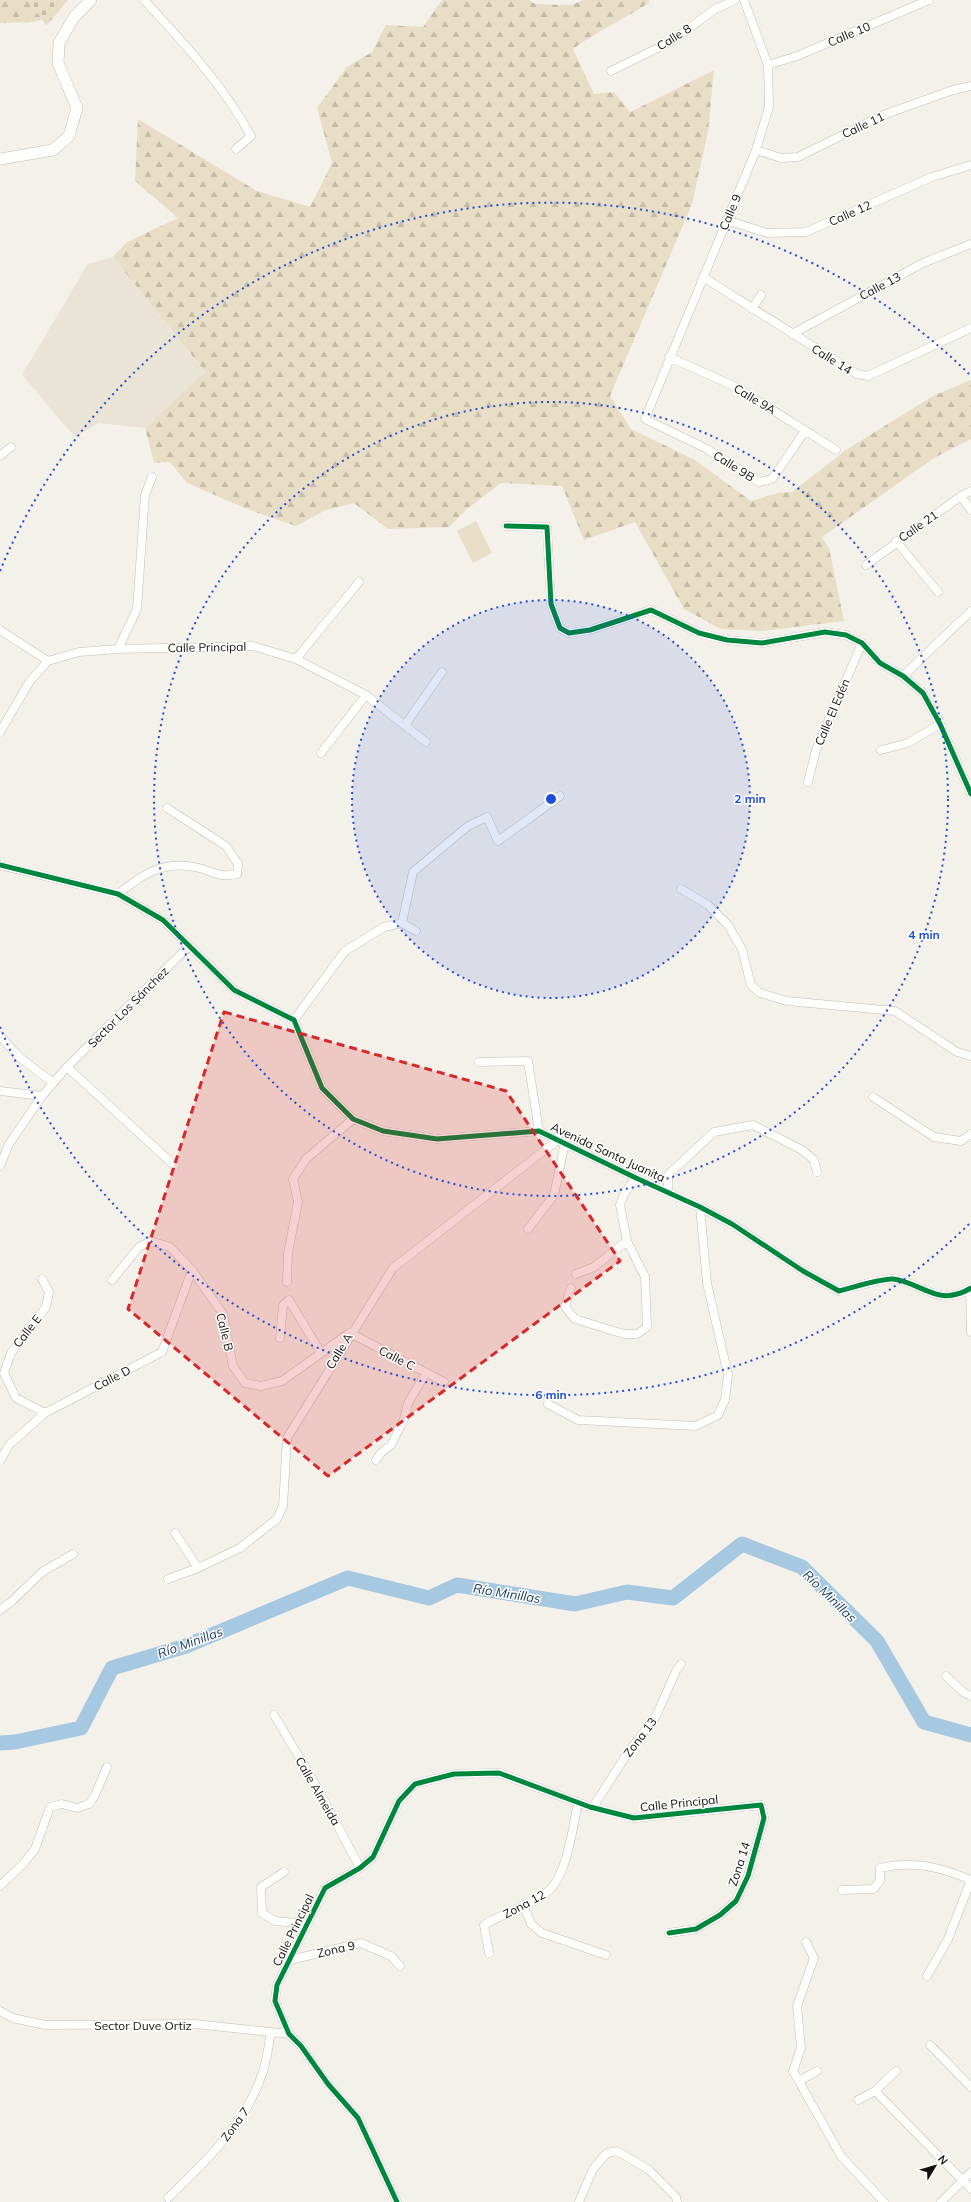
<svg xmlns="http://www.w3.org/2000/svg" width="971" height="2202" font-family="Mulish,sans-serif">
	<defs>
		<pattern id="forest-firs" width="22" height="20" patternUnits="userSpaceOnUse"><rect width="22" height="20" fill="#e8dec6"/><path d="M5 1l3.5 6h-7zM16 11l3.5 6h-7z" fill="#c6bda9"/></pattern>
		<pattern id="cemetery-stones" width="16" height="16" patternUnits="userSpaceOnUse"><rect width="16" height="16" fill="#e8dec6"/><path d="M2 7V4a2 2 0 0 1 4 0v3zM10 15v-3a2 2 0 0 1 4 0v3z" fill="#c6bda9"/></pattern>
	</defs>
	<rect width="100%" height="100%" fill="#f4f1ea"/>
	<path fill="#eae4d7" d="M113 257 205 373 145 428 99 423 75 437 22 375 88 264Z"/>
	<path fill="#e8dec6" d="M476 521 492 553 473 563 457 531Z"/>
	<path fill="url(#forest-firs)" d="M0 0H30L42 20 33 22 0 23Z
		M442 0H530L535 4 571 5 583 0H648L650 2C625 19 597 31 573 49L594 94 614 92 630 112 714 70 708 132 692 204 610 396 631 429 695 460 751 501 778 493 792 492 846 450 878 430 933 396 971 380V439L934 458 822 537 829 548 844 621 761 631 721 629 684 609 635 522 584 540 562 486 501 483 467 509 449 527 388 529 354 503 326 510 296 526 247 509 187 483 170 462 154 463 145 428 205 372 113 257 127 242 178 218 135 181 138 119 257 191 310 207 332 163 317 108 347 67 372 52 386 25 423 27Z"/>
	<path fill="url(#cemetery-stones)" d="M30 0H68L46 26Z"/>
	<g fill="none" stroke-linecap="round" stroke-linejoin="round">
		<path stroke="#a6c8e0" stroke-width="15" d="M0 1743 15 1742 81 1728 112 1668 186 1646 348 1578 429 1598 457 1585 575 1604 627 1592 673 1598 742 1544 802 1567 877 1641 924 1722 971 1735"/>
		<defs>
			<path id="street" d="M144 0C184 43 223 85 251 136L236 149
				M744 0 768 65 769 107 756 150 645 419 707 449 759 482 772 479 805 431
				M768 65 797 56 929 0
				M611 71 672 41 715 9 735 0
				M756 150 781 158 798 157 883 115 953 90 971 86
				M726 220 767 233 806 232 932 177 971 165
				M703 277 857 374 868 376 971 328
				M752 309 761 295
				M792 334 923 263 971 244
				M669 357 736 387 836 450
				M0 456 11 447
				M961 496 971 510
				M506 526 547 527 551 604 560 628 569 633 590 630 651 610 699 633 727 640 762 643 825 632 846 635 862 643 880 663 903 676 923 693 940 724 971 794
				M896 541 938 592
				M866 565 961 496 971 491
				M0 630 48 661
				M118 649 137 609 145 495 152 477
				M296 659 359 582
				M903 676 971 611
				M405 725 442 672
				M0 732 30 681 48 661 79 652 118 649 253 646 296 659 366 695 426 742
				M881 750 908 743 940 724
				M321 753 366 695
				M808 782 816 750 862 643
				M0 865 118 894 163 920 234 990 294 1020 322 1088 353 1119 383 1131 437 1139 539 1131 636 1178 700 1207 732 1224 803 1271 839 1291C850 1288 883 1278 893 1279 923 1283 938 1308 971 1288
				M681 889 708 905 728 925 742 949 751 985 760 993 787 1001 895 1011 957 1052 971 1056
				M118 894C143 874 165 859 199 868 214 872 221 878 237 874L238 864 226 846 167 808
				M402 923 413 872 468 826 487 817 498 841 560 796
				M294 1020 345 951 384 927 402 923 416 931
				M0 1036 19 1057 53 1083
				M479 1062 528 1061 539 1131
				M67 1067 175 1166
				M0 1091 42 1096 67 1067 188 947
				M873 1097 934 1137 961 1141 971 1134
				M0 1166 9 1144 42 1096
				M668 1191V1175L714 1132 753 1125 802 1150 814 1160 817 1172
				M528 1229 554 1195 565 1142
				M576 1274 594 1267 627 1241
				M42 1279 49 1292 46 1307 11 1353 4 1373 16 1398 45 1413
				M112 1280 139 1247 151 1241 170 1247 192 1270 223 1314 233 1366 245 1383 261 1386 282 1381 348 1334
				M287 1282 288 1253 298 1202 293 1179 306 1159 353 1119
				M571 1288 565 1307 575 1319 624 1334H637L647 1327 645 1277 627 1241 620 1205 624 1194 636 1178
				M970 1289 971 1332
				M350 1333 444 1382
				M280 1338 283 1305 289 1300 321 1353
				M548 1404 578 1420 696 1426 718 1415 725 1400 728 1375 707 1283 700 1207
				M376 1460 381 1453 391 1445 404 1419 408 1403 426 1373
				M0 1461 9 1445 45 1413 162 1352 192 1270
				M175 1533 198 1568
				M168 1579 198 1568 240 1548 277 1519 283 1506 287 1438 393 1268 559 1139
				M0 1610 11 1602 42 1572 73 1554
				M946 1676 963 1692 971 1696
				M274 1715 317 1787 360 1868
				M593 1807 627 1754 656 1716 676 1671 681 1664
				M284 1872 261 1887 262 1913 275 1921 308 1924
				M0 1886 23 1864 35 1849 50 1807 62 1804 77 1808 89 1804 95 1795 107 1767
				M842 1890 873 1889 880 1881V1868C913 1860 940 1867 971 1880
				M523 1905 531 1924 542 1933 606 1955
				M806 1942 814 1958 797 2006 801 2048 793 2071 841 2156 884 2202
				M489 1953 484 1925C504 1913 529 1906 547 1892 567 1877 573 1826 578 1802
				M290 1960 361 1943 391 1956 400 1966
				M927 1976 948 1939 971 1880
				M0 2011 13 2018 45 2025 195 2024 289 2034
				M930 2045 971 2087
				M799 2081 817 2071
				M875 2091 971 2189
				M858 2100 875 2091 896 2071
				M168 2198C204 2163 244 2126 261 2077 267 2063 268 2047 271 2032
				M397 2202 358 2118 328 2084 301 2046 289 2034 275 2001 277 1985 325 1888 360 1868 373 1857 399 1801 415 1784 454 1774 499 1773 590 1807 634 1818 761 1805 764 1818 748 1876 736 1901 720 1915 696 1929 669 1933
				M579 2202 593 2169 607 2153 617 2151 649 2170 676 2197 677 2202
				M941 2202 971 2172"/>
			<path id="secondary" d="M0 159 53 150 69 136 77 108 58 63 59 43 74 17 91 0"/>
		</defs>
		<use href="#street" stroke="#c1bfba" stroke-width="9"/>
		<use href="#secondary" stroke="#c1bfba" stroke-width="12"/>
		<use href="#street" stroke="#fdfdfc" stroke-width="8"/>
		<use href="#secondary" stroke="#fdfdfc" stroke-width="11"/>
		<defs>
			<path id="cycleway" d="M506 526 547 527 551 604 560 628 569 633 590 630 651 610 699 633 727 640 762 643 825 632 846 635 862 643 880 663 903 676 923 693 940 724 971 794
				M0 865 118 894 163 920 234 990 294 1020 322 1088 353 1119 383 1131 437 1139 539 1131 636 1178 700 1207 732 1224 803 1271 839 1291C850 1288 883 1278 893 1279 923 1283 938 1308 971 1288
				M397 2202 358 2118 328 2084 301 2046 289 2034 275 2001 277 1985 325 1888 360 1868 373 1857 399 1801 415 1784 454 1774 499 1773 590 1807 634 1818 761 1805 764 1818 748 1876 736 1901 720 1915 696 1929 669 1933"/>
		</defs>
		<use href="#cycleway" stroke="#fff" stroke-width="8"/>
		<use href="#cycleway" stroke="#00873e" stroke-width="5"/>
	</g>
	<path fill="#d62828" fill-opacity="0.2" stroke="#d62828" stroke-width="3" stroke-dasharray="8 5" stroke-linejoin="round" d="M224 1012 506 1091 620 1261 328 1476 128 1309Z"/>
	<circle cx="551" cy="799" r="199" fill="#1d4ed8" fill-opacity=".12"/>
	<g fill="none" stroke="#1d4ed8" stroke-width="2" stroke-dasharray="2 4">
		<circle cx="551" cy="799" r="199"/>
		<circle cx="551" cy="799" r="397"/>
		<path d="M969 1224A596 596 0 0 1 0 1027M0 571A596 596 0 0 1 969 374"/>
	</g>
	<g text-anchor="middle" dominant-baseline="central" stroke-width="3" stroke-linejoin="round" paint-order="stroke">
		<g font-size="12" fill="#13110d" stroke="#fff">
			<text transform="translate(849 34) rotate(-23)">Calle 10</text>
			<text transform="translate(674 37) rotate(-32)">Calle 8</text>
			<text transform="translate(863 125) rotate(-25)">Calle 11</text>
			<text transform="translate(730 212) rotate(-67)">Calle 9</text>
			<text transform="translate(850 213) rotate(-24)">Calle 12</text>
			<text transform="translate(880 286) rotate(-28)">Calle 13</text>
			<text transform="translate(832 359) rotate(32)">Calle 14</text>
			<text transform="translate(755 399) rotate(31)">Calle 9A</text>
			<text transform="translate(734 466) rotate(32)">Calle 9B</text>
			<text transform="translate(918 526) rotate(-35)">Calle 21</text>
			<text transform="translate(207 647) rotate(-1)">Calle Principal</text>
			<text transform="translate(832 712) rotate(-67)">Calle El Edén</text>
			<text transform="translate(128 1007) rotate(-45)">Sector Los Sánchez</text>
			<text transform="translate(608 1152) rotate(25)">Avenida Santa Juanita</text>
			<text transform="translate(27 1331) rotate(-52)">Calle E</text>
			<text transform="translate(225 1332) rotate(76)">Calle B</text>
			<text transform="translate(339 1351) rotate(-59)">Calle A</text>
			<text transform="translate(397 1358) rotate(27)">Calle C</text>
			<text transform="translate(112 1378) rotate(-27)">Calle D</text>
			<text transform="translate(640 1737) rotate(-53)">Zona 13</text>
			<text transform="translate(318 1791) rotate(60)">Calle Almeida</text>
			<text transform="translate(679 1803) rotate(-6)">Calle Principal</text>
			<text transform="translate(739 1864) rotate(-72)">Zona 14</text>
			<text transform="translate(524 1904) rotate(-28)">Zona 12</text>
			<text transform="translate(293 1930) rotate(-64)">Calle Principal</text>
			<text transform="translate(336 1949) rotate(-13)">Zona 9</text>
			<text x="143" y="2025">Sector Duve Ortiz</text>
			<text transform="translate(235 2124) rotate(-54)">Zona 7</text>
		</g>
		<g font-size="13" font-style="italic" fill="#143a55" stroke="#fff">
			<text transform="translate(507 1593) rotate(9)">Río Minillas</text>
			<text transform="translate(830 1596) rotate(44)">Río Minillas</text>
			<text transform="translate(190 1642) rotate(-20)">Río Minillas</text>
		</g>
	</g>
	<circle cx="551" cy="799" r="6" fill="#1d4ed8" stroke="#fff" stroke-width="2"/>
	<g font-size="12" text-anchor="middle" font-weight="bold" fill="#1d4ed8" stroke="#fff" stroke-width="3" stroke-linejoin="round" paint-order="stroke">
		<text x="750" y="803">2 min</text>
		<text x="924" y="939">4 min</text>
		<text x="551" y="1399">6 min</text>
	</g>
	<g transform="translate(935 2166) rotate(52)" stroke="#ffffff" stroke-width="3" paint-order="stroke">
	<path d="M0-3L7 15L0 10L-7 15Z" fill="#13110d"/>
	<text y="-6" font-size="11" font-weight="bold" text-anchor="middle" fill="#13110d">N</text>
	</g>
</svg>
